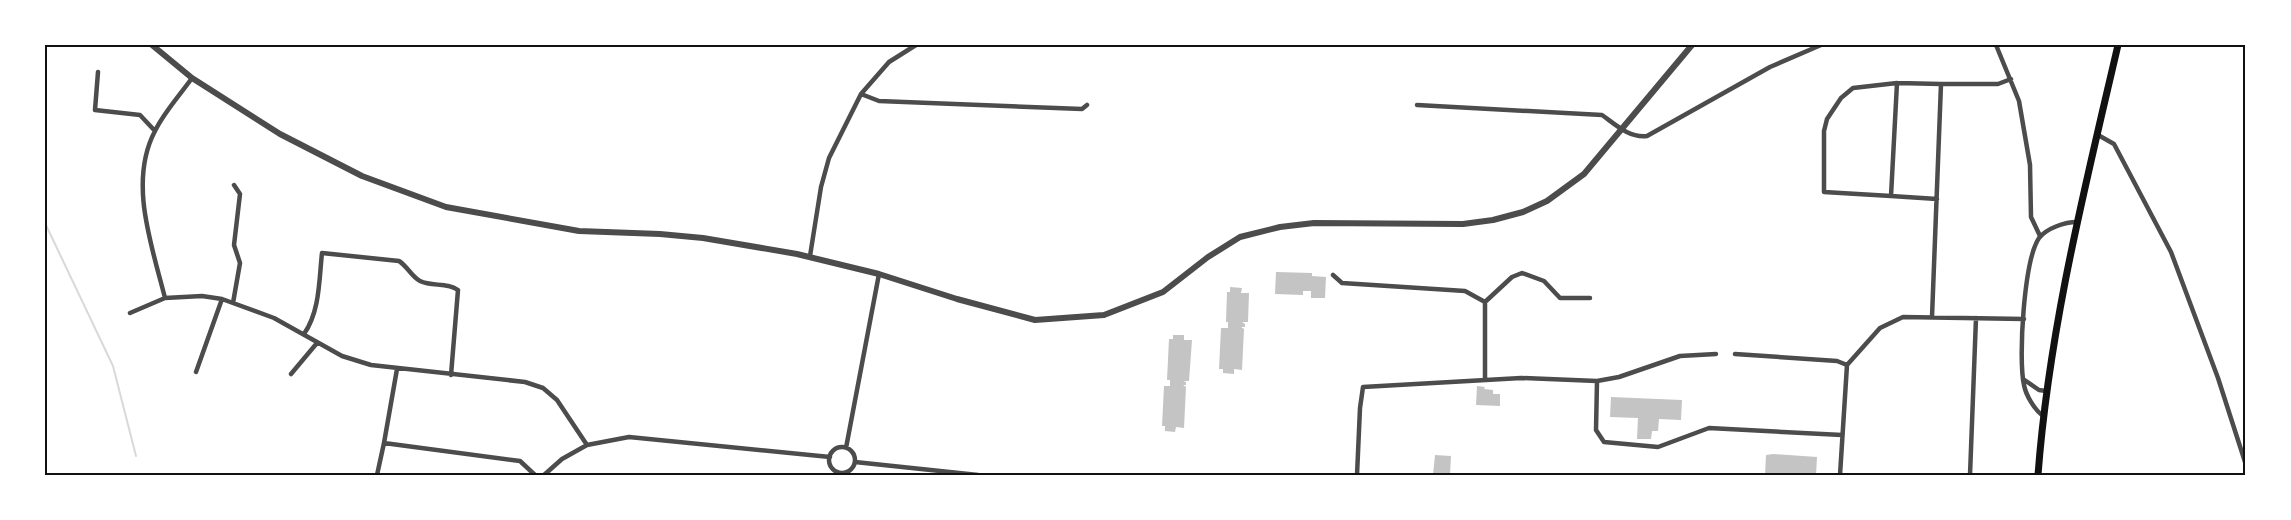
<svg xmlns="http://www.w3.org/2000/svg" width="2291" height="520" font-family="Montserrat,sans-serif">
	<rect width="100%" height="100%" fill="#fff"/>
	<g fill="none" stroke-linecap="round" stroke-linejoin="round">
		<path stroke="#d9d9d9" stroke-width="2" d="M45 223 113 366 136 456"/>
	</g>
	<path fill="#c4c4c4" d="M1276 272 1312 273V276L1326 277 1325 298H1311V291H1303V295L1275 294Z
		M1230 287 1242 288 1241 293H1249L1248 322H1242L1245 324V327H1241L1244 329 1242 370 1234 369V374L1223 373V369H1219L1221 328H1228V322H1226L1227 292H1230Z
		M1173 335H1184V340H1192L1189 381H1183L1186 382V385H1183L1186 387 1184 428 1176 427 1175 432 1165 431V426H1162L1164 386H1170V380H1167L1169 339H1173Z
		M1477 386 1485 387 1484 389 1493 390V394H1500V406L1476 405Z
		M1611 397 1682 400 1681 420 1659 419 1658 431H1652L1651 439H1637L1638 418 1610 417Z
		M1773 454 1817 457 1816 475H1765L1766 455Z
		M1435 455 1451 456 1450 475H1433Z"/>
	<g fill="none" stroke-linecap="round" stroke-linejoin="round">
		<path stroke="#4c4c4c" stroke-width="4.5" d="M1996 45 2019 101 2030 165 2031 217 2040 236
			M98 72 95 110 140 115 155 131
			M192 78C180 95 164 112 155 131 128 182 152 246 165 298L202 296 222 299 274 318 342 356 371 365 525 382 543 388 557 400 587 445
			M861 94 879 101 1082 109 1087 105
			M1417 105 1602 115C1616 125 1629 138 1647 136L1770 67 1821 45
			M2098 135 2114 144 2171 252 2218 378 2246 465
			M1891 196 1824 192V131L1827 119 1841 98 1853 88 1897 83
			M1937 199 1891 196 1897 83 1941 84
			M810 256 821 187 829 158 861 94 889 62 916 45
			M1333 275 1342 283 1465 291 1485 302V380
			M1485 302 1512 277 1522 273 1544 281 1560 298H1590
			M233 303 240 263 234 245 240 194 234 185
			M130 313 165 298
			M1932 317 1941 84H1998L2011 79
			M304 334C320 311 319 280 322 253L399 261C407 266 412 277 420 281 432 287 447 282 458 290L451 375
			M1735 354 1837 361 1847 365
			M196 372 222 299
			M291 374 317 343
			M2023 379 2039 390 2046 391
			M1597 381 1596 430 1604 442 1658 447 1709 428 1842 435
			M2043 416C2035 410 2026 396 2024 385 2018 359 2024 260 2039 238 2047 228 2065 222 2077 222
			M384 443 397 369
			M829 460a13 13 0 1 1 26 0a13 13 0 1 1-26 0Z
			M846 448 879 274
			M855 462 978 475
			M377 475 384 443 520 461 535 475
			M544 475 562 459 587 445 629 437 830 457
			M1357 475 1360 408 1363 387 1521 378 1597 381 1619 377 1680 356 1716 354
			M1840 475 1847 365 1880 328 1903 317 2024 319
			M1970 475 1976 318"/>
		<path stroke="#4c4c4c" stroke-width="6" d="M152 45 192 78 280 134 362 176 446 207 579 231 660 234 703 238 797 254 879 274 957 299 1035 320 1104 315 1163 292 1208 257 1240 237 1280 227 1314 223 1463 224 1493 220 1523 212 1547 201 1584 174 1692 45"/>
		<path stroke="#111" stroke-width="7" d="M2038 475C2049 329 2085 187 2118 45"/>
	</g>
	<rect width="2291" height="520" fill="none" stroke="#ffffff" stroke-width="93"/>
	<rect x="46" y="46" width="2198" height="428" fill="none" stroke="#111" stroke-width="2"/>
</svg>
